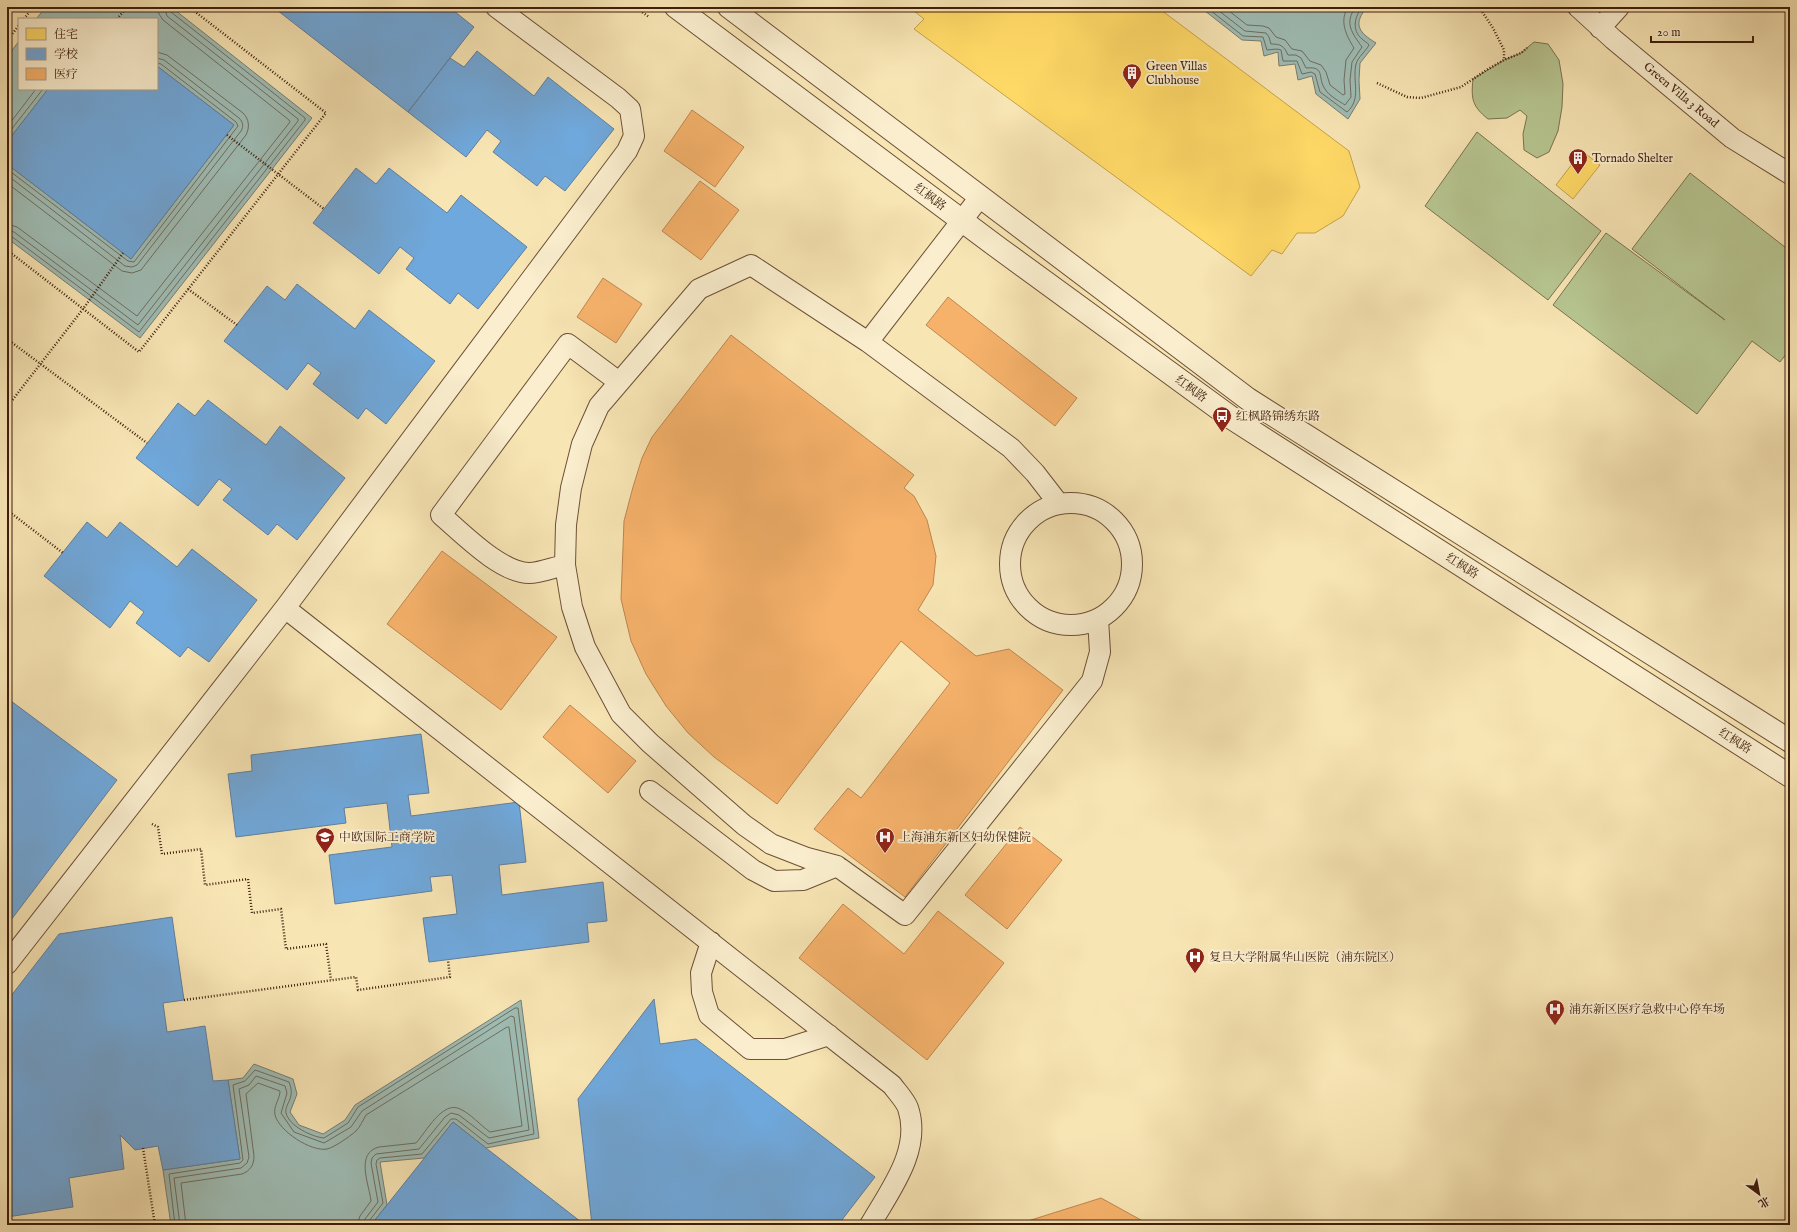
<svg xmlns="http://www.w3.org/2000/svg" width="1797" height="1232" font-family="'IM FELL English','Noto Serif SC',serif">
	<rect width="100%" height="100%" fill="#f8e5b4"/>
	<filter id="stains"><feTurbulence type="fractalNoise" baseFrequency=".005" numOctaves="4"/><feColorMatrix values="0 0 0 0 .2 0 0 0 0 .09 0 0 0 0 .02 0 0 0 .5 -.17"/></filter>
	<radialGradient id="worn" r=".72"><stop offset=".6" stop-color="#630" stop-opacity="0"/><stop offset="1" stop-color="#630" stop-opacity=".3"/></radialGradient>
	<path fill="#b7c691" stroke="#7b724f" d="M1534 42 1548 44 1559 60 1563 84 1562 107 1558 131 1549 152 1537 158 1524 150 1523 134 1527 116 1520 110 1507 118 1488 119C1472 106 1471 99 1473 79L1504 60 1521 53Z
		M1477 132 1601 231 1548 300 1425 206Z
		M1690 173 1790 251V349L1780 362 1752 341 1697 414 1553 305 1606 233 1725 320 1632 249Z"/>
	<path fill="#9fbdb5" stroke="#797d72" d="M46 7H171L312 118 140 338 7 238V164L131 259 234 125 157 66V19H36Z
		M1200 7H1367C1353 24 1358 32 1376 43L1360 63 1359 80 1360 99 1348 119 1316 94 1312 76 1298 80 1295 64 1279 66 1278 52 1264 56 1261 41 1242 40Z
		M19 41V89H48L7 142V57Z
		M521 1000 539 1138 486 1148 453 1122 424 1158 380 1162 387 1205 371 1225H171L163 1170 240 1159 228 1080 243 1078 254 1064 293 1079 297 1094 290 1112 299 1125 323 1134 345 1120 355 1105Z"/>
	<path fill="#ffd966" stroke="#c5a14b" d="M909 7H1157L1349 151 1360 187 1343 216 1315 233H1297L1282 254 1272 250 1251 276 914 29 924 19Z
		M1582 151 1600 165 1573 199 1556 185Z"/>
	<path fill="#6fa8dc" stroke="#617f9e" d="M273 7H449L474 27 408 112Z
		M477 51 534 96 548 77 614 129 565 191 545 176 537 186 493 152 501 141 487 130 466 157 408 112 450 58 464 67Z
		M157 66 234 125 131 259 7 164V142L48 89H157Z
		M356 168 376 184 389 168 447 213 461 195 527 247 478 309 458 293 450 304 406 269 414 258 400 247 379 274 313 223Z
		M297 284 355 329 369 310 435 361 386 424 366 408 358 419 313 384 321 373 308 363 287 390 224 341 267 286 285 300Z
		M208 400 266 445 280 426 345 478 297 540 277 524 268 535 223 500 232 489 219 479 198 506 136 458 178 403 195 416Z
		M87 522 107 538 120 522 177 567 192 549 257 600 209 662 188 647 180 657 136 623 144 612 130 601 110 628 44 576Z
		M7 698 117 780 8 924 7 923Z
		M421 734 429 793 408 795 411 816 519 802 526 862 499 865 502 895 603 882 607 921 587 923 589 942 429 962 423 918 457 914 452 875 430 877 432 891 335 904 329 855 392 847 387 803 344 808 346 823 236 837 228 774 252 771 251 755Z
		M172 917 184 1000 163 1003 167 1032 205 1026 213 1081 228 1080 240 1159 163 1170 158 1146 135 1150 120 1135 124 1169 69 1178 73 1207 7 1217V1001L59 934Z
		M654 999 660 1044 696 1039 875 1177 838 1225H592L578 1099Z
		M453 1122 486 1148 585 1225H371Z"/>
	<path fill="#f6b26b" stroke="#bf864f" d="M692 110 744 147 715 187 664 151Z
		M700 181 739 210 701 260 662 231Z
		M603 278 642 304 616 343 577 317Z
		M948 297 1077 398 1055 426 926 325Z
		M731 335 914 475 904 488 914 496 927 520 936 556 933 585 918 610 976 656 1009 649 1063 690 905 897 814 829 848 788 861 798 950 683 901 641 777 804 714 757 688 733 666 706 646 674 631 641 621 599 624 521 633 487 642 458 652 437Z
		M442 551 557 637 501 710 387 624Z
		M570 705 636 761 608 793 543 737Z
		M1020 827 1062 860 1007 929 965 895Z
		M843 904 904 954 938 911 1004 963 927 1060 799 958Z
		M1101 1198 1150 1225H1015Z"/>
	<g fill="none" stroke-linecap="round" stroke-linejoin="round">
		<path stroke="#6f6e61" stroke-width="1" d="M1206 7 1243 36 1263 37 1267 50 1277 49 1281 50 1283 61H1297L1302 74 1311 72 1315 74 1320 92 1347 112C1362 99 1352 81 1356 64 1358 57 1366 51 1369 45 1367 42 1365 42 1362 39 1351 30 1355 16 1362 7
			M1214 7 1245 31 1266 33 1269 37 1271 44C1281 44 1284 46 1288 55H1296L1301 58 1306 68C1326 66 1317 78 1325 89 1328 95 1339 101 1345 105L1351 97 1350 80 1352 62 1362 47C1353 34 1343 23 1356 7
			M1224 7 1247 25 1263 26 1269 28 1276 37 1285 40 1292 49 1302 51 1310 61 1321 65 1326 72 1330 85 1343 95 1345 94 1344 80 1346 60 1354 48C1346 35 1339 21 1348 7
			M7 127 36 89
			M7 135 43 89
			M7 169 128 261 134 262 238 126 236 122 161 64 157 63
			M7 175 125 266 132 267 137 265 241 131C244 126 243 122 239 118L164 60 157 58
			M7 183 122 271 132 273 141 270 246 135C250 127 249 119 243 113L167 55 157 52
			M7 224 17 227 137 316 290 122 289 120 163 20 159 14 158 7
			M7 230 14 232 138 325 298 121V119L167 16 164 7
			M7 235 11 236 139 332 305 120V118L171 12 169 7
			M175 1225 169 1174 240 1163 243 1160 233 1085 245 1081 255 1070 289 1082C296 1099 284 1104 286 1113 289 1126 312 1137 324 1138L348 1123 358 1107 515 1008H518L534 1134 488 1144 456 1119H451L422 1154 380 1158 377 1160 376 1164 383 1203 369 1221 368 1225
			M180 1225 174 1178 241 1168 247 1163 249 1157 239 1089 249 1085 256 1076 285 1086 287 1093 281 1113 294 1132 324 1143 351 1127 362 1111 511 1016 514 1017 529 1130 489 1138 459 1115 451 1113 445 1117 419 1149 376 1154 372 1158 371 1163 378 1202 365 1219 363 1225
			M186 1225 181 1183 242 1174C250 1171 254 1165 254 1156L246 1094 258 1083 280 1091C280 1099 273 1106 275 1115 279 1131 311 1152 327 1149 335 1147 349 1137 356 1131 360 1127 363 1120 366 1115L507 1027H509L522 1126 490 1132C480 1125 471 1114 460 1109 443 1100 426 1132 416 1143L379 1147C355 1153 369 1184 371 1201L360 1216 357 1225"/>
		<defs>
			<path id="service" d="M1578 7 1613 39 1732 138 1790 174
				M1600 28 1619 7
				M868 342 980 197
				M1010 564a61 61 0 1 1 122 0a61 61 0 1 1-122 0Z
				M1059 504 1035 473 1011 448 868 342 751 265 699 289 599 406 582 444 571 488 566 525 565 565 572 607 585 647 621 714 650 743 744 825 771 844 807 858 837 866 905 915 1092 681 1100 652 1098 619
				M565 565C554 567 541 573 529 573 501 573 462 533 441 515L568 344 619 382
				M285 608 892 1085C897 1092 905 1100 908 1108 922 1150 890 1190 870 1225
				M650 791 753 870 774 881 803 880 837 866
				M711 942 701 973 702 992 709 1015 750 1049H785L829 1035
				M7 964 285 608 627 151 634 136 630 109 618 98 496 7"/>
			<path id="tertiary" d="M676 7 1000 249 1233 419 1790 776
				M729 7 1248 399 1790 741"/>
		</defs>
		<use href="#service" stroke="#6d5037" stroke-width="22"/>
		<use href="#tertiary" stroke="#6d5037" stroke-width="24"/>
		<path stroke="#3f1e0d" stroke-width="2.5" stroke-dasharray="1 2" stroke-linecap="butt" d="M635 7 649 17
			M1479 7 1493 28 1504 50V60
			M24 19 33 7
			M117 19 127 7
			M7 41 19 25
			M1377 83 1407 97 1421 98 1461 87 1488 69 1504 60 1521 53 1527 48
			M227 135 324 209
			M7 250 139 352 326 113 189 7
			M188 289 237 325
			M7 339 147 443
			M7 407 83 309 123 253
			M7 510 63 553
			M152 824 158 827 162 854 201 849 205 885 248 879 252 913 281 909 286 949 326 944 331 980
			M184 1000 356 977 358 990 450 977 448 960
			M143 1148 155 1225
			M134 1225 154 1222"/>
		<use href="#service" stroke="#faeece" stroke-width="20"/>
		<use href="#tertiary" stroke="#faeece" stroke-width="22"/>
	</g>
	<defs>
		<symbol id="building-pin" viewBox="-11 -11 22 30"><path d="M0 17L-7.5 6A9.5 9.5 0 1 1 7.5 6Z" fill="#8f2418" stroke="#faeece"/><path d="M-4-6H4V6H1V3H-1V6H-4ZM-2.5-4.3h1.7v1.8h-1.7ZM.8-4.3h1.7v1.8H.8ZM-2.5-1h1.7V.8h-1.7ZM.8-1h1.7V.8H.8Z" fill="#fff"/></symbol>
		<symbol id="bus-pin" viewBox="-11 -11 22 30"><path d="M0 17L-7.5 6A9.5 9.5 0 1 1 7.5 6Z" fill="#8f2418" stroke="#faeece"/><path d="M-5-6H5V4H4V6H2V4H-2V6H-4V4H-5ZM-3.5-4V0h7V-4ZM-3.5 1.2v1.5H-2V1.2ZM2 1.2v1.5H3.5V1.2Z" fill="#fff"/></symbol>
		<symbol id="school-pin" viewBox="-11 -11 22 30"><path d="M0 17L-7.5 6A9.5 9.5 0 1 1 7.5 6Z" fill="#8f2418" stroke="#faeece"/><path d="M0-5L7-2L0 1L-7-2ZM-4 1L0 2.5L4 1V4Q0 6-4 4Z" fill="#fff"/></symbol>
		<symbol id="hospital-pin" viewBox="-11 -11 22 30"><path d="M0 17L-7.5 6A9.5 9.5 0 1 1 7.5 6Z" fill="#8f2418" stroke="#faeece"/><path d="M-5-5h3v3.5h4V-5h3V5h-3V1.5h-4V5h-3Z" fill="#fff"/></symbol>
	</defs>
	<g fill-rule="evenodd">
		<use href="#building-pin" x="1121" y="62" width="22" height="30"/>
		<use href="#building-pin" x="1567" y="147" width="22" height="30"/>
		<use href="#bus-pin" x="1211" y="405" width="22" height="30"/>
		<use href="#school-pin" x="314" y="826" width="22" height="30"/>
		<use href="#hospital-pin" x="874" y="826" width="22" height="30"/>
		<use href="#hospital-pin" x="1184" y="946" width="22" height="30"/>
		<use href="#hospital-pin" x="1544" y="998" width="22" height="30"/>
	</g>
	<g text-anchor="middle" dominant-baseline="central" stroke-width="4" stroke-linejoin="round" paint-order="stroke">
		<g font-size="12" fill="#3f1e0d" stroke="#faeece" text-anchor="start">
			<text x="1146" y="66">Green Villas<tspan x="1146" dy="14">Clubhouse</tspan></text>
			<text x="1592" y="158">Tornado Shelter</text>
			<text x="1236" y="416">红枫路锦绣东路</text>
			<text x="339" y="837">中欧国际工商学院</text>
			<text x="899" y="837">上海浦东新区妇幼保健院</text>
			<text x="1209" y="957">复旦大学附属华山医院（浦东院区）</text>
			<text x="1569" y="1009">浦东新区医疗急救中心停车场</text>
		</g>
		<g font-size="12" fill="#3f1e0d" stroke="#faeece">
			<text transform="translate(1681 95) rotate(40)">Green Villa 3 Road</text>
			<text transform="translate(930 197) rotate(37)">红枫路</text>
			<text transform="translate(1191 389) rotate(36)">红枫路</text>
			<text transform="translate(1462 566) rotate(33)">红枫路</text>
			<text transform="translate(1735 741) rotate(33)">红枫路</text>
		</g>
	</g>
	<rect width="1797" height="1232" fill="none" stroke="#f8e5b4" stroke-width="24"/>
	<rect x="8" y="8" width="1781" height="1216" fill="none" stroke="#3f1e0d" stroke-width="2"/>
	<rect x="12" y="12" width="1773" height="1208" fill="none" stroke="#3f1e0d"/>
	<rect x="18" y="18" width="140" height="72" fill="#faeece" stroke="#af9b81"/>
	<rect x="26" y="28" width="20" height="12" fill="#ffd966" stroke="#af9b81"/>
	<text x="54" y="38" font-size="12" fill="#3f1e0d">住宅</text>
	<rect x="26" y="48" width="20" height="12" fill="#6fa8dc" stroke="#af9b81"/>
	<text x="54" y="58" font-size="12" fill="#3f1e0d">学校</text>
	<rect x="26" y="68" width="20" height="12" fill="#f6b26b" stroke="#af9b81"/>
	<text x="54" y="78" font-size="12" fill="#3f1e0d">医疗</text>
	<g transform="translate(1759 1194) rotate(148)" stroke="#faeece" stroke-width="3" paint-order="stroke">
	<path d="M0-3L7 15L0 10L-7 15Z" fill="#3f1e0d"/>
	<text y="-6" font-size="11" font-weight="bold" text-anchor="middle" fill="#3f1e0d">北</text>
	</g>
	<path d="M1651 36v6h102v-6" fill="none" stroke="#3f1e0d" stroke-width="2"/>
	<text x="1657" y="36" font-size="12" fill="#3f1e0d" stroke="#faeece" stroke-width="3" paint-order="stroke">20 m</text>
	<rect width="100%" height="100%" filter="url(#stains)"/>
	<rect width="100%" height="100%" fill="url(#worn)"/>
</svg>
